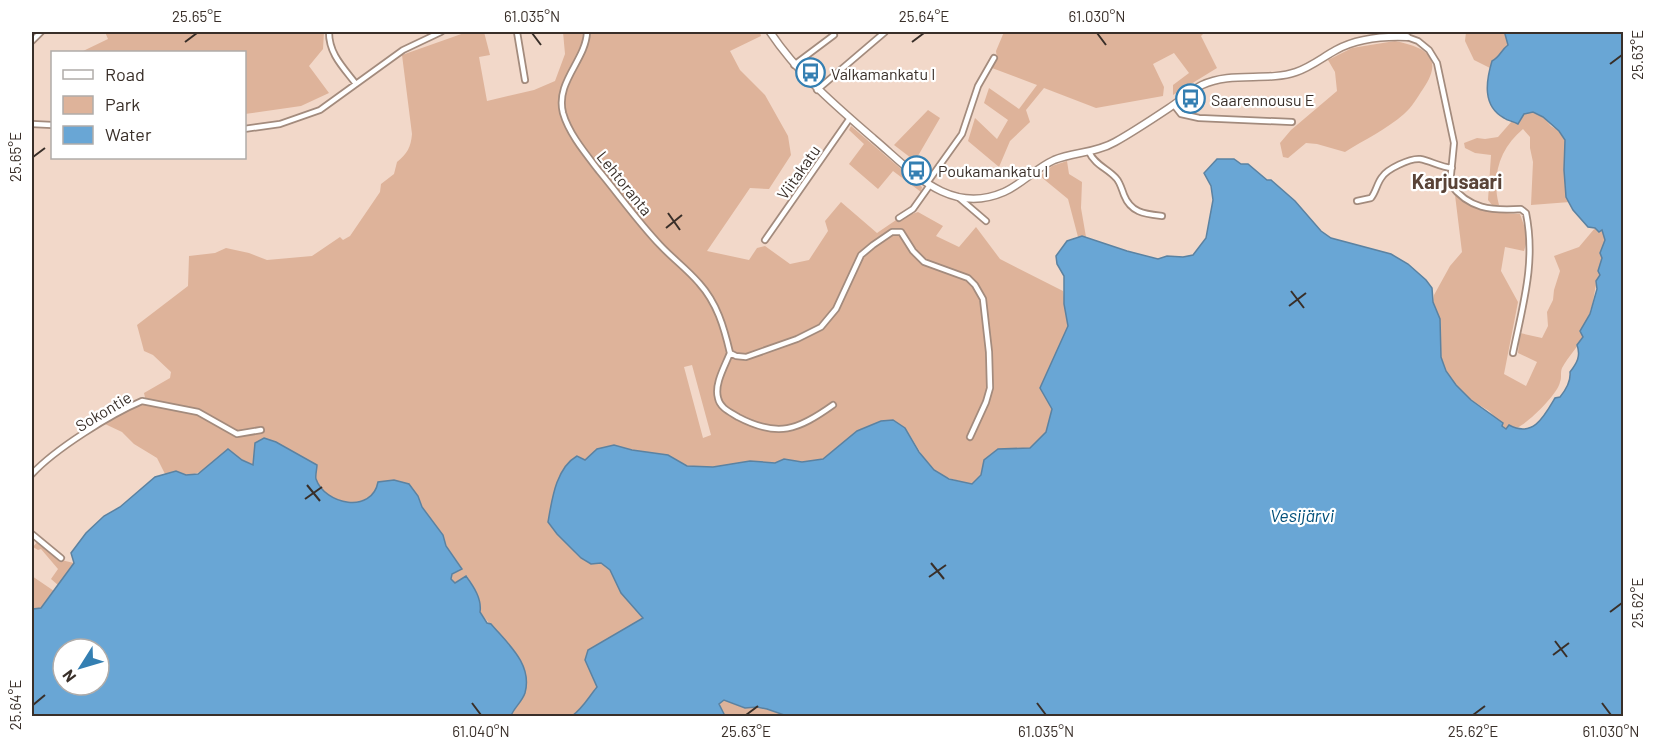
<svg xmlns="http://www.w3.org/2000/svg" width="1655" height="748" font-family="Barlow,sans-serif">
	<rect width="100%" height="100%" fill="#f2d8c9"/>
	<path fill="#deb39a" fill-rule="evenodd" d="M105 32H324L323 49 309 66 329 93 301 106 245 114 244 52H81L108 39Z
		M467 32H484L490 55 479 57 487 101 534 90 555 81 565 54 563 32H760L761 36 730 51 740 70 765 95 788 136 791 155 769 189 750 188 707 251 749 260 757 248 765 246 790 264 809 260 828 231 825 221 841 202 877 233 899 218 918 212 943 226 936 236 959 247 976 227 1000 259 1063 291 1068 326 1040 388 1052 409 1046 432 1030 448 998 449 984 460 981 475 972 484C926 475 929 463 905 428L881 421 857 431 823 459 802 462 784 459 775 463 750 461 686 474 668 455 632 450 614 445 597 449 585 461 549 523 581 558 591 564 601 563 610 570 621 593 643 618 588 650 585 660 597 687C592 693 585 707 581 710 567 722 530 716 511 716 513 709 522 701 525 692 534 658 497 636 480 612 482 599 474 587 467 576L454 583 451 578 452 574 462 568 446 546 443 535 422 507 418 496 377 491C367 500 358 504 344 502L242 460 228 449C218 458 203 475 188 475 178 474 177 471 165 474L157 458 134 444 122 432 105 424 132 407 146 402 144 393 170 378 171 372 153 355 144 351 137 325 188 286 189 256 215 253 226 248 249 253 267 260 312 256 340 237 343 240 350 236 380 192 381 184 394 174 397 162C407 154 411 147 412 134L402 55ZM692 365 711 435 703 438 684 367Z
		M1004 32H1205L1201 36 1217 68 1173 95V85L1189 73 1174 53 1153 64 1164 87 1163 96 1096 108 1044 88 1026 110 1030 122 1010 141 999 167 968 141 975 118 997 139 1008 120 984 103 989 88 1019 109 1037 85 992 68 997 59 996 51Z
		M1466 32H1506L1505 34 1508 45C1501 50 1500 57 1492 61L1490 68 1474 60 1465 41Z
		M1395 41C1425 47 1445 57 1423 89 1417 98 1412 107 1404 114 1387 129 1364 140 1345 152L1317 144 1306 143 1288 158 1283 157 1280 143 1291 130 1337 91 1335 72 1328 60 1352 48Z
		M928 110 940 118 915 161 894 145Z
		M1533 112 1543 117 1551 126 1559 131 1565 140V186L1566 197 1570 202 1531 205 1533 162 1530 148V137L1523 129C1500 148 1491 176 1499 205H1492L1488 200 1491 155 1475 153 1465 148 1464 143 1477 138 1485 139 1498 137 1512 121 1520 118 1524 113Z
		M851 126 922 187 921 192 893 171 878 189 849 164 864 144 849 130Z
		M1067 161 1069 174 1082 182 1081 208 1086 237H1078L1068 199 1040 176 1052 166Z
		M1455 195C1478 208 1493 213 1520 214L1528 237 1524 251 1505 247 1501 271 1518 302 1504 374 1526 386 1537 362 1518 353 1520 333 1542 338 1548 326 1547 312 1553 300 1554 290 1560 271 1554 256 1579 247 1595 228C1616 234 1596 260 1600 275 1594 284 1595 300 1590 311V314L1580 331 1583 337C1577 348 1568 357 1562 368 1560 373 1562 377 1560 382 1558 394 1528 423 1517 428L1512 427 1506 429 1489 411 1471 400 1456 385 1446 371 1441 357 1440 319 1433 302 1434 295 1450 266 1462 252Z
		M38 541 61 560 74 563 58 585 51 579 58 569 41 549 38 550 33 547Z
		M32 576 54 591 41 608 33 609 32 612Z
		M724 700 745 708 757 707 767 709 787 716H725L719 704Z"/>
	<path fill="#69a6d5" stroke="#5b82a1" stroke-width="1.5" fill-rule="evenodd" d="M1506 32H1623V716H787L767 709 757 707 745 708 724 700 719 704 725 716H572C583 708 588 698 597 687L585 660 588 650 643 618 621 593 610 570 601 563 591 564 581 558 557 534 548 522C552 499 556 468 577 456L585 460 597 449 614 445 632 450 668 455 687 466 713 467 750 461 775 463 784 459 802 462 823 459 857 431 881 421 893 420 905 428 919 452 934 470 949 479 972 484 981 475 984 460 998 449 1030 448 1046 432 1052 409 1040 388 1068 326 1064 304V276L1057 264 1056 256 1067 241 1082 236 1127 251 1158 259 1167 256 1183 257 1193 255 1206 238 1213 200 1211 186 1204 173 1217 159H1234L1241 164H1248L1267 180H1271L1295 201 1321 231 1331 238 1391 254 1408 264 1426 280 1432 288 1433 302 1440 319 1441 357 1446 371 1456 385 1471 400 1503 423 1502 426 1506 429 1509 425C1533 438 1544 417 1555 398L1560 397C1565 391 1571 381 1570 372 1577 363 1581 356 1577 345L1583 337 1580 331 1590 314 1597 289 1596 281 1600 275 1598 271 1602 258 1600 253 1605 240 1602 230 1599 232 1595 228 1588 227 1573 210 1566 197 1564 170 1565 140 1559 131 1543 117 1533 112 1524 114 1518 124C1513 121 1508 121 1504 118 1482 106 1486 81 1492 61 1500 57 1501 50 1508 45L1505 34Z
		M264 438 276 442 317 465C317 469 315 476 316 479 325 505 372 514 378 482L394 480 409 484 418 496 422 507 443 535 446 546 462 569 452 574 451 579 455 583 466 576C474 587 482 599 480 612L487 623 491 624C507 643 533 664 525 693 522 702 513 709 511 716H32V612L33 609 41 608 74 563 71 553 86 533 104 516 120 507 155 477 176 471 186 475 198 474 228 449 242 460 253 465 255 443ZM63 649H99V685H63Z"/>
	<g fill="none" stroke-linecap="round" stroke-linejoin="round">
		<defs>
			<path id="street" d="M329 32C329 54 343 67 356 84
				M517 32 525 80
				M587 32C586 60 555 82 563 113 569 134 586 154 599 171 619 195 638 222 660 245 672 258 687 269 699 283 717 303 724 327 730 353L736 356 746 357 797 339 821 327 836 309 861 255 873 245 892 232H901L913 251 924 262 968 278 975 285 983 299 989 352 990 388 986 402 970 437
				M1407 37 1418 41 1429 50 1437 63 1454 143 1450 184C1469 209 1491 211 1521 209L1526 213C1536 262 1523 304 1513 353
				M32 41 41 32
				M794 65 834 35
				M817 90 885 32
				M1174 105 1181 114 1199 118 1292 122
				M32 124 52 125
				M244 129 280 124 320 110 403 50 441 32
				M1089 152C1095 165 1107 168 1116 178 1120 182 1122 190 1124 195 1131 213 1145 214 1162 216
				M927 183 962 134 978 86 994 58
				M958 197 986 221
				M1357 201 1371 198C1376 192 1377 183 1382 177 1387 169 1410 158 1420 159 1431 161 1440 167 1452 168
				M899 218 913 209 930 185
				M765 240 850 118
				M730 353C725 366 714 384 718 398 720 408 730 412 738 417 778 438 798 430 833 405
				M32 474C55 449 111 414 142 401L198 412 237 434 261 430
				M32 534 61 558"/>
			<path id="secondary" d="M770 32C799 75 835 105 874 139 912 171 949 216 1004 192 1022 184 1036 168 1054 160 1074 152 1096 153 1115 142 1133 132 1151 120 1169 108 1180 101 1190 91 1202 85 1231 71 1267 82 1296 72 1311 67 1323 57 1336 50 1358 38 1382 36 1407 37"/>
		</defs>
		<use href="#street" stroke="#a38b7d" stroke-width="8"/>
		<use href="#secondary" stroke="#a38b7d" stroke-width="9"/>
		<use href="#street" stroke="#fff" stroke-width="4.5"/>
		<use href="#secondary" stroke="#fff" stroke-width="6"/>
	</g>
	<path fill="none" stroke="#392f29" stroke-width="2" d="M532 33 541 45M1097 33 1106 45M185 42 197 33M912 42 924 33M1610 64 1622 55M33 157 45 148M668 213 680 230M666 228 682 215M1291 291 1304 308M1289 306 1306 293M307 485 320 501M305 499 322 487M931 563 944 579M929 577 946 565M1610 612 1622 603M1555 641 1567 657M1553 655 1569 643M472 703 481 715M1037 703 1046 715M1602 703 1611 715M33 705 45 695M746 715 758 706M1473 715 1485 706"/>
	<defs>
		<symbol id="bus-ring" viewBox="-11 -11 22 22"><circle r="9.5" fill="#fff" stroke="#347fb2" stroke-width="1.5"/><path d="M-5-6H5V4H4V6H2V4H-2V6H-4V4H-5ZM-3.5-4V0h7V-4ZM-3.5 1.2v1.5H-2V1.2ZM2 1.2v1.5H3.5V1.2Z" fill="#347fb2"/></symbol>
	</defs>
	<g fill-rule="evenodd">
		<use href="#bus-ring" x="794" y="56" width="33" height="33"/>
		<use href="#bus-ring" x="1174" y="82" width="33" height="33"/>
		<use href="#bus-ring" x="900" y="154" width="33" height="33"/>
	</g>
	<g text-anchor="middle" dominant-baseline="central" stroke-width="4.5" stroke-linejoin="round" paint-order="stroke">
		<g font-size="16" fill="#392f29" stroke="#fff" text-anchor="start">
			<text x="831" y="73">Valkamankatu I</text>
			<text x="1211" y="99">Saarennousu E</text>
			<text x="938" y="170">Poukamankatu I</text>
		</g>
		<g font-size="16" fill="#392f29" stroke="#fff">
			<text transform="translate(798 172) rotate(-55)">Viitakatu</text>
			<text transform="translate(625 183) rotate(51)">Lehtoranta</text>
			<text transform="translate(103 411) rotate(-31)">Sokontie</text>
		</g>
		<g font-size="18" font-style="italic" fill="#004f7a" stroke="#fff">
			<text x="1302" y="515">Vesijärvi</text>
		</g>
		<g font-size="20" font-weight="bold" fill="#594337" stroke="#fff">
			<text x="1457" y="181">Karjusaari</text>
		</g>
	</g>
	<rect width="1655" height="748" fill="none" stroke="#ffffff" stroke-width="66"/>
	<rect x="51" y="51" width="195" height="108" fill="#ffffff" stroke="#b0aca9" stroke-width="1.5"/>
	<rect x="63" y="70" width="30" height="9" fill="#ffffff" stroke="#b0aca9" stroke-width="1.5"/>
	<text x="105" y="81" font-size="18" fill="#392f29">Road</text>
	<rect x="63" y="96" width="30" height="18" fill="#deb39a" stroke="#b0aca9" stroke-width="1.5"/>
	<text x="105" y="111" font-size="18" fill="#392f29">Park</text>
	<rect x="63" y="126" width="30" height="18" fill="#69a6d5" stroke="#b0aca9" stroke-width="1.5"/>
	<text x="105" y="141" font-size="18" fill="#392f29">Water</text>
	<g transform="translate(81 667) rotate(233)"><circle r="28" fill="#ffffff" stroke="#b0aca9" stroke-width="1.5"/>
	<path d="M0-4.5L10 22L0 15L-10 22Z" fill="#347fb2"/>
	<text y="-9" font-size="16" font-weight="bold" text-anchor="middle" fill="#392f29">N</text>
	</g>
	<rect x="33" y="33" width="1589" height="682" fill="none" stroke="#392f29" stroke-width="2"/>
	<g font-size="15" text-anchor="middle" fill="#392f29">
		<text x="197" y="22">25.65°E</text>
		<text x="532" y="22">61.035°N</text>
		<text x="924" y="22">25.64°E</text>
		<text x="1097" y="22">61.030°N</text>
		<text transform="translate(1638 55) rotate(-90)" y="5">25.63°E</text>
		<text transform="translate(16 157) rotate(-90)" y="5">25.65°E</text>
		<text transform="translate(1638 603) rotate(-90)" y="5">25.62°E</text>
		<text transform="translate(16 705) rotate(-90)" y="5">25.64°E</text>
		<text x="481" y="737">61.040°N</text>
		<text x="746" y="737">25.63°E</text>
		<text x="1046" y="737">61.035°N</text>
		<text x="1473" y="737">25.62°E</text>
		<text x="1611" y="737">61.030°N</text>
	</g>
</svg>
